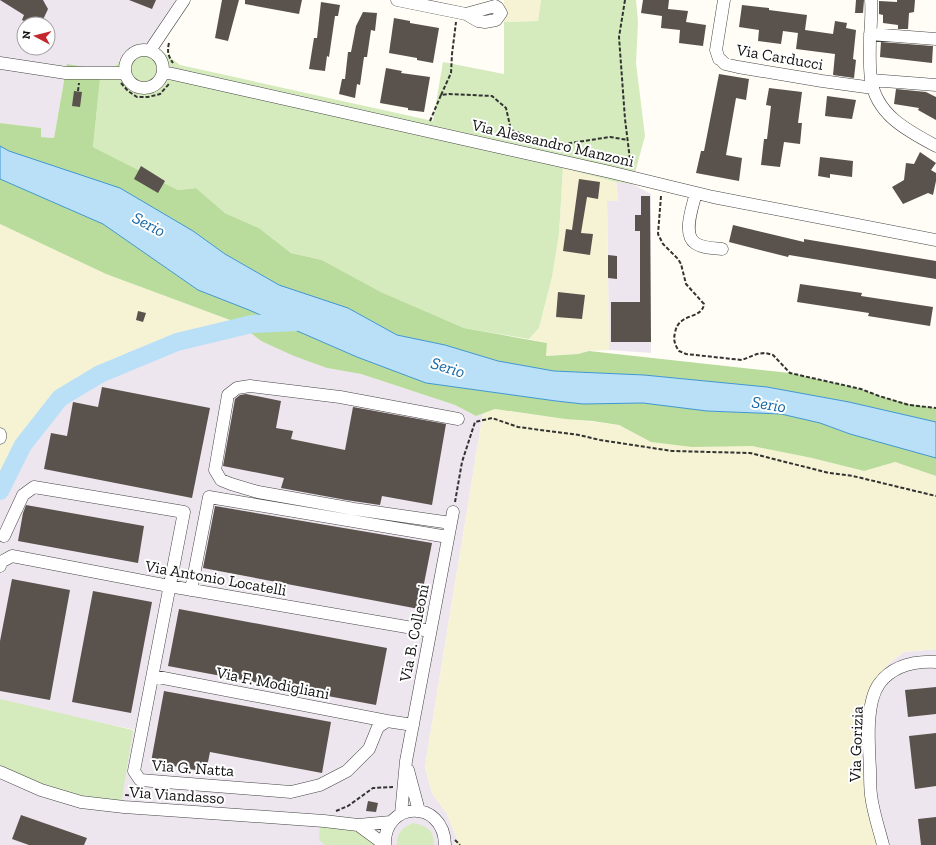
<svg xmlns="http://www.w3.org/2000/svg" width="936" height="845" font-family="'Zilla Slab',serif">
	<rect width="100%" height="100%" fill="#fffdf5"/>
	<path fill="#eee6ef" fill-rule="evenodd" d="M0 0H179L158 48 135 44 116 65 101 70 67 65 54 138 41 137 40 128 0 123ZM24 24H48V48H24Z
		M616 182 632 184 651 194V353L609 350 607 200 618 201Z
		M238 323 261 341 327 368 361 374 455 405 476 416 483 413 425 767 432 793 447 814 457 839 454 845H0V763L136 730 0 702V488L10 467 49 407 78 379 130 351 187 331Z
		M936 649V845H878L872 824 863 775 862 753 864 734 878 676 890 662 904 652Z"/>
	<path fill="#f6f3d4" d="M504 0H541L538 21 504 22Z
		M563 168 616 182 618 201H607L609 350 589 351 578 354 545 356 547 343 529 339 539 328 552 277 559 234Z
		M0 224 106 274 238 323 187 331 130 351 78 379 49 407 10 467 0 488Z
		M495 409 535 415 619 425 651 442 752 446 812 458 863 471 895 462 936 476V649L904 652 890 662 878 676 864 734 862 753 863 775 872 824 878 845H454L457 839 447 814 432 793 425 767 483 413Z"/>
	<path fill="#d5ebbd" d="M541 0H636L638 21 636 63 645 136 632 184 616 182 563 168 559 234 552 277 539 328 529 339 464 328 381 292 322 260 291 253 259 228 225 213 196 188 178 190 93 147 101 70 116 65 135 44 158 48 180 65 433 121 443 62 504 74V22L538 21Z
		M0 699 133 730 121 805 54 791 0 768Z
		M413 823C426 825 435 831 434 845H397C396 833 403 827 413 823Z
		M320 824 339 827 356 831 379 845H325L319 840Z"/>
	<path fill="#b9dc9c" d="M67 64 101 70 93 147 178 190 196 188 225 213 259 228 291 253 322 260 381 292 464 328 547 343 546 356 578 354 589 351 790 373 861 389 879 396 909 404 936 408V422L849 402 767 387 644 375 554 371 498 361 445 345 397 335 348 308 279 285 225 254 193 231 120 188 9 151 0 146V123L41 128V137L54 138Z
		M0 179 103 224 198 290 249 310 357 357 426 383 556 401 583 404 643 403 707 411 781 414 820 423 850 434 936 458V476L895 462 864 471 812 458 752 446 692 447 651 442 619 425 592 421 565 419 495 409 476 416 455 405 361 374 327 368 294 356 261 341 238 323 106 274 0 224Z"/>
	<path fill="#b9e0f7" stroke="#3f96cf" d="M0 146 9 151 120 188 193 231 225 254 279 285 348 308 397 335 445 345 498 361 554 371 644 375 767 387 849 402 936 422V458L850 434 820 423 781 414 707 411 643 403 583 404 556 401 426 383 357 357 249 310 198 290 103 224 0 179Z"/>
	<g fill="none" stroke-linecap="round" stroke-linejoin="round">
		<path stroke="#b9e0f7" stroke-width="18" d="M0 491 23 445 60 398 100 374 177 342 252 324 296 322"/>
	</g>
	<path fill="#5a524d" d="M0 0H43L48 9 41 24H30L22 20 24 15Z
		M129 0H156L152 9Z
		M222 0H239L228 41 215 38Z
		M245 0H302L299 14 245 4Z
		M643 0H669L668 9 688 11 686 22 706 25 703 46 679 43 680 30 661 28 662 16 641 13Z
		M856 0H864L863 13H855Z
		M897 0H915L914 12 909 13 908 29H898V25L883 23V15L879 14V1L897 2Z
		M321 2 340 5 338 16H335L329 57 327 56 325 71 309 69 314 38H317Z
		M742 5 769 8V10L807 15 805 30 833 34 835 21 847 23 846 28 856 30 853 59 856 60 854 78 833 75 835 54 796 49 798 33 783 31 781 44 758 41 759 30 739 27Z
		M363 12 377 13 375 31 371 30 367 57H364L360 85 357 84 355 98 339 94 342 79H345L348 52H351L356 26Z
		M394 18 410 21V23L439 28 433 63 417 60V58L389 53Z
		M881 42 933 46 932 63 880 57Z
		M386 68 402 71 401 73 430 77 424 112 408 110V108L380 103Z
		M719 74 749 79 746 100 736 98 726 155 742 158 739 181 696 173 701 151H704Z
		M769 88 802 92 798 123H802L800 144 784 142 780 167 761 165 764 139H767L771 106 766 105Z
		M896 89 926 92 936 97V120L918 110 919 108 894 104Z
		M74 91 82 92 80 107 72 106Z
		M827 96 856 100 852 119 825 116Z
		M920 152 936 163 931 170 936 173V181L933 195 928 193 903 204 892 187 904 180 906 163 914 164Z
		M820 157 853 161 852 177 830 174V178L818 176Z
		M141 166 165 181 158 193 134 179Z
		M579 179 600 182 598 199 587 197 581 233 593 234 590 255 563 251 566 229 572 230Z
		M641 196H650L651 342H611V302H640V231H635V215H641Z
		M733 225 804 242V239L936 261V279L789 255 788 257 729 242Z
		M608 255 617 256V279L608 278Z
		M800 284 862 293 861 296 933 307 930 326 868 316 869 313 797 302Z
		M558 292 585 295 582 319 556 317Z
		M138 311 146 313 143 322 136 320Z
		M102 387 210 408 192 498 44 469 51 433 67 436 73 402 98 407Z
		M246 394 281 401 276 428 293 431 291 439 345 450 353 407 446 424 432 505 382 496 380 505 346 500 281 488 284 478 223 466 235 399 240 395Z
		M26 505 144 526 138 563 18 541 23 513Z
		M215 506 432 543 419 609 203 568Z
		M12 579 70 590 50 700 0 691V641Z
		M93 591 152 602 131 713 72 702Z
		M179 609 387 648 376 705 168 666Z
		M936 687V714L908 717 905 690Z
		M164 691 331 722 322 773 210 752 206 772 151 762Z
		M936 733V786L915 789 909 736Z
		M368 801 378 803 376 812 366 811Z
		M21 815 87 838 84 845H29L12 839Z
		M936 817V845H921L918 819Z"/>
	<g fill="none" stroke-linecap="round" stroke-linejoin="round">
		<defs>
			<path id="minor" d="M397 0 466 14 478 21 485 22 496 20 501 13 498 8 495 6 466 14
				M724 0 716 50 719 59 721 60 725 64 738 67 822 81 873 88
				M871 0C872 12 871 24 870 37 870 51 869 65 871 79 876 115 908 131 936 146
				M870 34 936 39
				M125 69a19 19 0 1 1 38 0a19 19 0 1 1-38 0Z
				M152 51 153 46 184 0
				M0 63 66 73H125
				M164 72 610 172 713 197 936 240
				M871 80 936 85
				M696 193C693 205 682 234 695 243 702 248 713 248 722 249
				M0 434V438
				M451 523 354 509 258 492 231 484 221 480 215 470 228 395 237 388 250 386 340 397 458 419
				M4 536 23 495 34 487 184 512 134 771 140 780 291 792 320 785 347 771 369 749 378 727 387 721 413 725
				M0 566 1 562 12 556 169 586 430 631
				M191 590 209 497 448 537
				M153 676 387 721
				M408 770 419 811
				M0 772 41 790 81 802 124 807 324 821 358 825 391 822
				M401 814 406 761 453 512
				M358 825 384 844
				M385 845C383 801 444 798 445 845
				M883 845C879 829 873 812 871 795 870 787 870 778 870 770 869 746 865 704 879 684 893 665 914 661 936 662"/>
		</defs>
		<use href="#minor" stroke="#444" stroke-width="13"/>
		<path stroke="#333" stroke-width="2" stroke-dasharray="4 2" stroke-linecap="butt" d="M625 0 619 37 625 119 631 168
			M169 43C167 51 168 56 173 63
			M121 83 128 91 137 97H148L160 94 169 84
			M78 91 79 83
			M441 95 451 73 452 54 456 22
			M430 121 441 95 449 94 492 96 506 108 511 130 550 144H564L610 137 628 140
			M510 138 511 130
			M661 196 658 234 663 244 678 259 681 264 686 284 704 304C702 320 678 312 675 333 673 340 675 345 679 351L686 354 742 360 757 354 765 353 773 355 790 373 861 389 879 396 909 405 936 408
			M455 502 462 462 475 422 492 418 518 427 579 435 600 440 672 451 750 453 829 473 853 476 936 496
			M126 796V795L134 796
			M336 811 348 806 373 788 393 787
			M455 840 460 845"/>
		<use href="#minor" stroke="#fff" stroke-width="12"/>
	</g>
	<g text-anchor="middle" dominant-baseline="central" stroke-width="4" stroke-linejoin="round" paint-order="stroke">
		<g font-size="16" fill="#111" stroke="#fff">
			<text transform="translate(780 57) rotate(10)">Via Carducci</text>
			<text transform="translate(553 143) rotate(13)">Via Alessandro Manzoni</text>
			<text transform="translate(216 578) rotate(10)">Via Antonio Locatelli</text>
			<text transform="translate(414 633) rotate(-79)">Via B. Colleoni</text>
			<text transform="translate(273 683) rotate(11)">Via F. Modigliani</text>
			<text transform="translate(856 744) rotate(-88)">Via Gorizia</text>
			<text transform="translate(193 768) rotate(4)">Via G. Natta</text>
			<text transform="translate(177 795) rotate(4)">Via Viandasso</text>
		</g>
		<g font-size="17" font-style="italic" fill="#1768a6" stroke="#fff">
			<text transform="translate(149 224) rotate(28)">Serio</text>
			<text transform="translate(448 367) rotate(17)">Serio</text>
			<text transform="translate(769 404) rotate(9)">Serio</text>
		</g>
	</g>
	<g transform="translate(36 36) rotate(277)"><circle r="19" fill="#ffffff" stroke="#a0a0a0"/>
	<path d="M0-3L7 15L0 10L-7 15Z" fill="#c4262e"/>
	<text y="-6" font-size="11" font-weight="bold" text-anchor="middle" fill="#111111">N</text>
	</g>
</svg>
